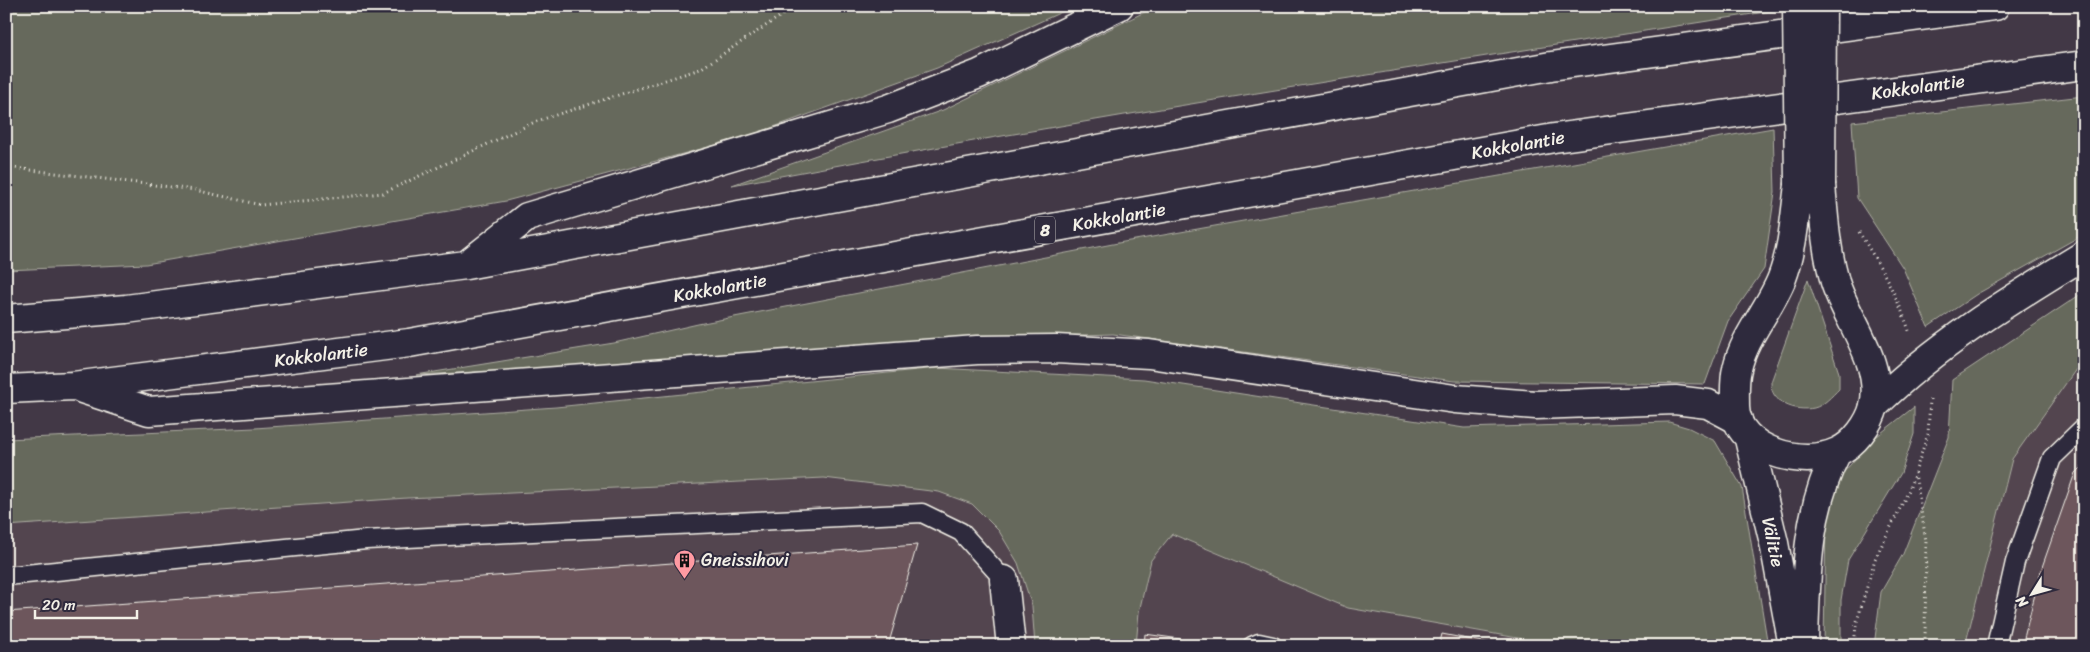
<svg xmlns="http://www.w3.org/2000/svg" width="2090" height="652" font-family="Sriracha,sans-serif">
	<rect width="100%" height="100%" fill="#423846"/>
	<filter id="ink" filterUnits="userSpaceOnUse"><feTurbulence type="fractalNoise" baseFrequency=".02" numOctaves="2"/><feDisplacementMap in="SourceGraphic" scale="10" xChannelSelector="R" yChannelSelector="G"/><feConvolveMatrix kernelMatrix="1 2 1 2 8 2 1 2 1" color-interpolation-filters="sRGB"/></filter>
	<g filter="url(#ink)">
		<path fill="#524550" d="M2084 358V646H1965L2012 459Z
			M954 443 1348 608 1563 646H6V495Z"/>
		<path fill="#66695b" stroke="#adada2" d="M6 6H1075L937 68 746 137 506 201 146 264 6 270Z
			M1157 6H1778V10C1429 65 1080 119 732 185L943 110Z
			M2084 96V234L1977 294 1928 327 1903 268 1857 198 1852 122Z
			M1773 128 1775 192 1764 269 1728 321 1705 384 1454 381 1113 334 985 338 635 364 416 375 614 343 698 324 1118 243Z
			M1808 279 1839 373V389C1832 396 1823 406 1814 408 1795 412 1770 403 1771 382Z
			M2084 292V358L2012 459 1965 646H1874L1881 592 1903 554 1949 437 1952 380Z
			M937 368 1144 379 1464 428 1669 422 1689 428 1715 441 1742 487 1768 646H1563L1348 608 1172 534 1151 560 1139 612 1136 646H1035L1032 606 1018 563 999 531 972 504 939 492 824 478 407 498 6 526V439L255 428 556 407Z
			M1914 407V434L1901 473 1848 560 1841 600V646H1824L1826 519 1843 473 1872 440Z"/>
		<path fill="#6d575c" stroke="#f4f1e8" d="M2084 464V646H2022L2041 570 2075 473Z
			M917 545 888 646H6V612Z
			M1145 634 1180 639 1179 646H1144Z
			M1442 634 1504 646H1439Z"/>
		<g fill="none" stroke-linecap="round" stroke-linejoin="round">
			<defs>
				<path id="lane" d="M6 576 366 540 922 513 961 532 1004 580
					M1252 646 1259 643 1273 646
					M1996 646 2015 562 2052 458 2084 427"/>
				<path id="street" d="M1004 580 1011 646"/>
				<path id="secondary" d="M1799 185C1795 215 1793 249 1782 278 1770 309 1744 336 1737 369 1734 380 1735 395 1735 407 1736 451 1803 468 1837 452 1854 445 1870 423 1874 406 1884 363 1847 321 1835 282 1826 250 1824 218 1821 185
					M1749 439 1774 543 1793 646
					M1804 642C1806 576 1806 512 1837 452"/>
				<path id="highway" d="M469 263 527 217 888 109 979 74 1119 6
					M6 319 126 309 466 265 1551 66 1995 6
					M6 389 73 386 409 343 1554 138 2084 65
					M82 389 149 411 977 350 1056 349 1149 354 1455 399 1536 405 1675 400 1708 404 1738 420
					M1874 406C1936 345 2010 300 2084 255"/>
			</defs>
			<use href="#lane" stroke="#f4f1e8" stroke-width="21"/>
			<use href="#street" stroke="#f4f1e8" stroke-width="31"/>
			<use href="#secondary" stroke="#f4f1e8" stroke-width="31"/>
			<use href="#highway" stroke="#f4f1e8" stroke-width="31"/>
			<path stroke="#f4f1e8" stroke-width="3" stroke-dasharray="1 4" stroke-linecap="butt" d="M6 167 195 190 261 205 383 193 537 121 700 69 796 6
				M1859 232C1879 264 1899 298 1910 334
				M1915 473 1926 541 1925 646
				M1854 646 1856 625 1875 559 1909 490 1928 434 1930 399"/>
			<use href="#lane" stroke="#2f2a3d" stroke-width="18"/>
			<use href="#street" stroke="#2f2a3d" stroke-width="28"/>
			<use href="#secondary" stroke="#2f2a3d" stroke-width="28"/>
			<use href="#highway" stroke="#2f2a3d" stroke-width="28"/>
			<defs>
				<path id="secondary-bridge" d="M1797 6 1799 185
					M1821 185 1822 6"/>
			</defs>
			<use href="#secondary-bridge" stroke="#f4f1e8" stroke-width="31" stroke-linecap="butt"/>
			<use href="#secondary-bridge" stroke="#2f2a3d" stroke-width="28"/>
		</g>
	</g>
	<defs>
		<symbol id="building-pin" viewBox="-11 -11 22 30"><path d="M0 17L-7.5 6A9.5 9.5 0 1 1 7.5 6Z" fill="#ff9aa2" stroke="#2f2a3d"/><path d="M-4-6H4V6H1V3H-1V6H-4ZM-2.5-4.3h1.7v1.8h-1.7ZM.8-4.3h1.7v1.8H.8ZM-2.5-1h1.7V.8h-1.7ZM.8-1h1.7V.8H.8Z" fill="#111"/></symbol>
	</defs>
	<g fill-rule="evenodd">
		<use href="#building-pin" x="672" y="548" width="25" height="34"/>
	</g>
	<g text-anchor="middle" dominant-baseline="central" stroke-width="4" stroke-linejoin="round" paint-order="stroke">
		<rect fill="#2f2a3d" stroke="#b9b5b5" stroke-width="1" x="1035" y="216.5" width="20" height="27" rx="4"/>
		<g font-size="16" font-weight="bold" fill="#f4f1e8">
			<text x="1045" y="230">8</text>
		</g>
		<g font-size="18" fill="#f4f1e8" stroke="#2f2a3d">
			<text transform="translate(1918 87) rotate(-8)">Kokkolantie</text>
			<text transform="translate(1518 145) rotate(-10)">Kokkolantie</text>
			<text transform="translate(1119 217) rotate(-10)">Kokkolantie</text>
			<text transform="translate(720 288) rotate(-10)">Kokkolantie</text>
			<text transform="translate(321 355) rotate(-7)">Kokkolantie</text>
			<text transform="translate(1773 542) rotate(78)">Välitie</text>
		</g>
		<g font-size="18" fill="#f4f1e8" stroke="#2f2a3d" text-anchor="start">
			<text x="701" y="560">Gneissihovi</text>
		</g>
	</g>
	<rect width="2090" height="652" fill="none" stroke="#2f2a3d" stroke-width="25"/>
	<rect x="12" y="12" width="2065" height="627" fill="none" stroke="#f4f1e8" stroke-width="2" filter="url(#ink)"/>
	<g transform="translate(2032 594) rotate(233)" stroke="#2f2a3d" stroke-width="4" paint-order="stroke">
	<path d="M0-4L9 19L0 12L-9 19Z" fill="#f4f1e8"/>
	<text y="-8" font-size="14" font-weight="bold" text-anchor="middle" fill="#f4f1e8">N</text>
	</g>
	<path d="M35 610v8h102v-8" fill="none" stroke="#f4f1e8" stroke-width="2.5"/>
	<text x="42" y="610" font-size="15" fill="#f4f1e8" stroke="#2f2a3d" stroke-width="4" paint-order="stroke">20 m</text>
</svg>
